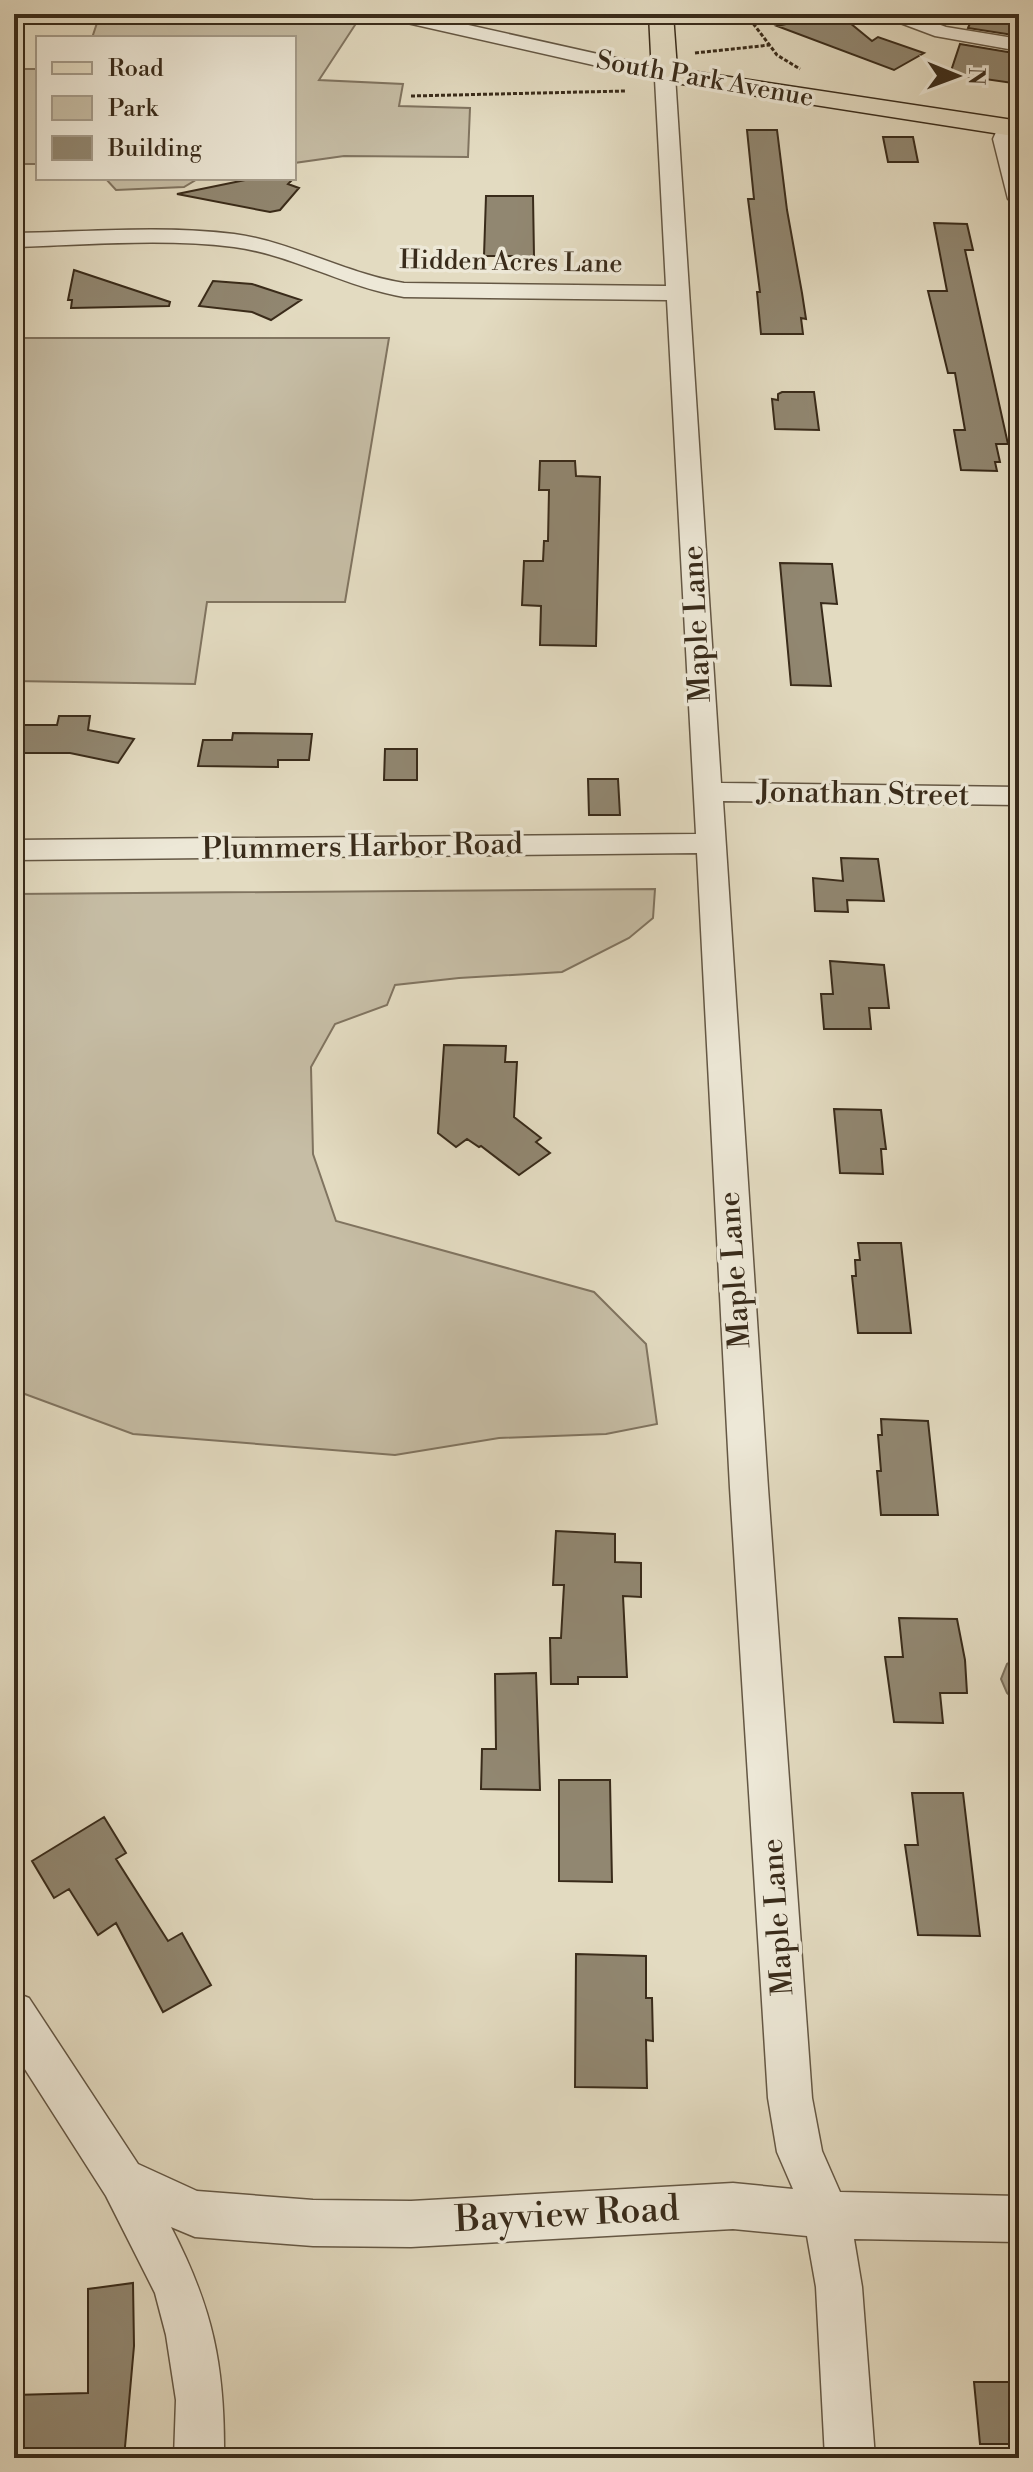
<svg xmlns="http://www.w3.org/2000/svg" width="1033" height="2472" font-family="'Libre Bodoni',serif">
	<rect width="100%" height="100%" fill="#e3dbc1"/>
	<filter id="stains"><feTurbulence type="fractalNoise" baseFrequency=".0025" numOctaves="4"/><feColorMatrix values="0 0 0 0 .2 0 0 0 0 .09 0 0 0 0 .02 0 0 0 .5 -.17"/></filter>
	<radialGradient id="worn" r=".72"><stop offset=".6" stop-color="#630" stop-opacity="0"/><stop offset="1" stop-color="#630" stop-opacity=".3"/></radialGradient>
	<path fill="#c6bda5" stroke="#807460" stroke-width="2" d="M100 14H322L357 22 319 80 403 84 399 106 470 108 468 157 344 156 294 163V38H92Z
		M14 69H38V164H14Z
		M105 178H199L184 187 116 190Z
		M14 338H389L345 602H207L195 684 14 681Z
		M655 889 653 918 629 938 562 972 459 978 395 985 387 1005 335 1024 311 1067 313 1154 336 1221 594 1292 646 1344 657 1424 606 1434 499 1438 395 1455 133 1434 14 1390V894Z"/>
	<path fill="#a99f88" stroke="#7c715c" stroke-width="2" d="M1019 1657V1704L1007 1693 1001 1679 1007 1664Z"/>
	<path fill="#918771" stroke="#392b1a" stroke-width="2" d="M791 14H839L872 41 878 37 924 53 894 70 777 26 800 21Z
		M974 14H1019V36L968 28Z
		M960 44 1019 54V84L950 74Z
		M747 130H777L787 210 802 293 806 319 801 318 803 334H761L757 292H760L748 199H754Z
		M883 137H913L918 162H888Z
		M255 178H294L288 184 299 188 280 210 270 212 177 194Z
		M486 196H533L534 256H484Z
		M934 223 967 224 973 250H965L1008 444H996L1000 462H995L997 471 961 470 954 430H965L955 373H948L928 291H947Z
		M74 270 170 302 169 306 71 308 72 300H68Z
		M213 281 252 284 301 300 271 320 252 312 199 306Z
		M782 392H814L819 430 775 429 772 399 778 400V394Z
		M540 461H575L576 476 600 477 596 646 540 645 541 606 522 605 524 561H543L544 541H548L549 490H539Z
		M780 563 832 564 837 604 821 603 831 686 791 685Z
		M59 716H90L88 730 134 739 118 763 70 753H14V725H57Z
		M233 733 312 734 309 760H278V767L198 766 203 740H232Z
		M385 749H417V780H384Z
		M588 779H618L620 815H589Z
		M841 858 878 859 884 901 847 900 848 912 815 911 813 878 843 881Z
		M830 961 884 965 889 1008H869L871 1029H824L821 994H833Z
		M444 1045 506 1046 505 1062H517L514 1117 541 1138 536 1142 550 1153 519 1175 481 1146 479 1147 467 1139 456 1147 438 1133Z
		M834 1109 881 1110 886 1149H881L883 1174 840 1173Z
		M858 1243H901L911 1333H858L852 1276H856L855 1260H860Z
		M881 1419 928 1421 938 1515H881L877 1471H881L878 1435H882Z
		M556 1531 615 1534V1562L641 1563V1597L623 1596 627 1677H578V1684H551L550 1638H561L564 1585H553Z
		M899 1618 957 1619 965 1660 967 1693H940L943 1723 894 1722 885 1657H903Z
		M536 1673 540 1790 481 1789 482 1749H496L495 1674Z
		M559 1780H610L612 1882 559 1881Z
		M912 1793H963L980 1936 918 1935 905 1845H918Z
		M104 1817 126 1853 116 1859 168 1941 182 1933 211 1985 163 2012 116 1923 98 1935 69 1889 54 1898 32 1861Z
		M576 1954 646 1956V1998H652L653 2041 646 2040 647 2088 575 2087Z
		M133 2283 134 2346 124 2458 14 2457V2395L88 2393V2289Z
		M974 2382H1019V2444H980Z"/>
	<g fill="none" stroke-linecap="round" stroke-linejoin="round">
		<defs>
			<path id="minor" d="M385 14H419L665 69 675 75 721 783 1019 787V805L723 801 768 1488 812 2098 822 2151 840 2192 1019 2196V2242L854 2239 862 2287 875 2458H825L816 2287 807 2236 733 2229 411 2247 313 2246 195 2237 171 2227C213 2308 225 2366 224 2458H174L176 2400 166 2335 155 2293 106 2196 14 2052V1992L29 1998 138 2164 197 2191 313 2200 411 2201 733 2183 793 2189 777 2152 768 2098 730 1488 697 853 14 860V840L696 834 667 300 404 297C345 287 293 255 234 247 162 238 87 245 14 247V233C87 232 162 225 234 234 293 242 346 274 404 283L666 286 655 79 394 20Z
				M885 14H911L946 27 1019 39V51L935 36 887 18Z
				M1007 121 1017 127 1013 139 1019 160V205L1008 199 993 139 1000 123Z"/>
			<path id="major" d="M649 14H673L677 69 1019 121V137L656 80 652 75Z"/>
		</defs>
		<use href="#minor" stroke="#645744" stroke-width="3"/>
		<use href="#major" stroke="#392b1a" stroke-width="3"/>
		<path stroke="#392b1a" stroke-width="3" stroke-dasharray="4 2" stroke-linecap="butt" d="M746 14 777 55 800 69
			M695 53 770 45
			M411 96 625 91"/>
		<use href="#minor" fill="#ede8d7" fill-rule="evenodd"/>
		<use href="#major" fill="#e3dbc1" fill-rule="evenodd"/>
	</g>
	<g text-anchor="middle" dominant-baseline="central" stroke-width="7" stroke-linejoin="round" paint-order="stroke">
		<g font-size="26" fill="#392b1a" stroke="#ede8d7">
			<text transform="translate(705 79) rotate(10)">South Park Avenue</text>
			<text transform="translate(511 262) rotate(1)">Hidden Acres Lane</text>
		</g>
		<g font-size="30" fill="#392b1a" stroke="#ede8d7">
			<text transform="translate(697 624) rotate(-93)">Maple Lane</text>
			<text transform="translate(863 794) rotate(1)">Jonathan Street</text>
			<text transform="translate(362 847) rotate(-1)">Plummers Harbor Road</text>
			<text transform="translate(735 1270) rotate(-94)">Maple Lane</text>
			<text transform="translate(778 1917) rotate(-94)">Maple Lane</text>
		</g>
		<g font-size="36" fill="#392b1a" stroke="#ede8d7">
			<text transform="translate(567 2215) rotate(-3)">Bayview Road</text>
		</g>
	</g>
	<rect width="1033" height="2472" fill="none" stroke="#e3dbc1" stroke-width="48"/>
	<rect x="16" y="16" width="1001" height="2440" fill="none" stroke="#392b1a" stroke-width="4"/>
	<rect x="24" y="24" width="985" height="2424" fill="none" stroke="#392b1a" stroke-width="2"/>
	<rect x="36" y="36" width="260" height="144" fill="#ede8d7" stroke="#a59c8b" stroke-width="2"/>
	<rect x="52" y="62" width="40" height="12" fill="#e3dbc1" stroke="#a59c8b" stroke-width="2"/>
	<text x="108" y="76" font-size="24" fill="#392b1a">Road</text>
	<rect x="52" y="96" width="40" height="24" fill="#c6bda5" stroke="#a59c8b" stroke-width="2"/>
	<text x="108" y="116" font-size="24" fill="#392b1a">Park</text>
	<rect x="52" y="136" width="40" height="24" fill="#918771" stroke="#a59c8b" stroke-width="2"/>
	<text x="108" y="156" font-size="24" fill="#392b1a">Building</text>
	<g transform="translate(957 76) rotate(91)" stroke="#ede8d7" stroke-width="6" paint-order="stroke">
	<path d="M0-6L14 30L0 20L-14 30Z" fill="#392b1a"/>
	<text y="-12" font-size="22" font-weight="bold" text-anchor="middle" fill="#392b1a">N</text>
	</g>
	<rect width="100%" height="100%" filter="url(#stains)"/>
	<rect width="100%" height="100%" fill="url(#worn)"/>
</svg>
